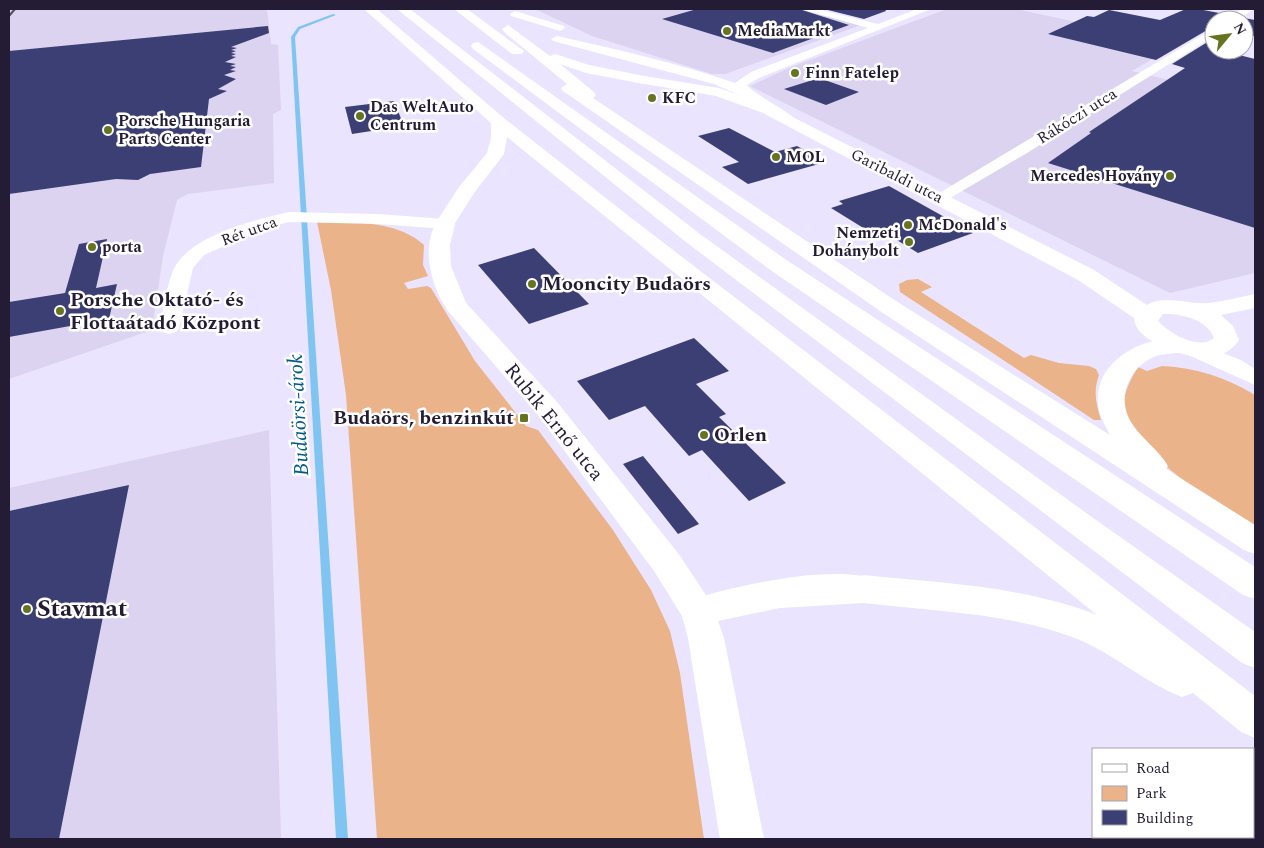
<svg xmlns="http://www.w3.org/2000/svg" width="1264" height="848" font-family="Spectral,serif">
	<rect width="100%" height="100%" fill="#ebe4fe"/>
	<path fill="#dbd3f0" d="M10 9H267L271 44 278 45 281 110 273 114 274 183 188 194 177 200 163 256 152 330 9 379Z
		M535 9H797L861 25 725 74H712L592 36Z
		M947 9H1016L1178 44 1132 71 1255 101V273L1170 293 750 86 791 67Z
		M269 430 281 839H9V488Z"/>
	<path fill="#eab38a" d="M317 222C352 222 397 220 424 245L423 265 428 276 404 283 408 289 427 286 431 288 475 361 526 426 538 430 613 530 651 590 670 631 680 673 704 839H377L346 395 331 290Z
		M918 279 932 287 921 292 1024 358 1031 355 1059 363 1089 366 1096 369 1099 375C1093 392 1096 403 1101 420H1094L900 292 899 284 907 280Z
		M1162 366C1196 368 1226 377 1255 395V527C1212 500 1166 474 1134 433 1132 430 1127 425 1126 421 1119 401 1128 384 1138 367L1147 371Z"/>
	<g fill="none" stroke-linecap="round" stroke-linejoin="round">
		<path fill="#80c5f2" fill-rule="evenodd" d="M333 14 336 15 300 29 295 37 348 839H336L291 37 298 27Z"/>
	</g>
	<path fill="#3b3f73" d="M697 9H799L849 25 773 53 662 19Z
		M824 9H885L886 11 864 19Z
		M1186 9H1198L1230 15 1224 20H1214V26L1156 60 1048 34 1087 16 1094 17 1109 10 1160 20Z
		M1244 18 1255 20V35L1244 42V20H1241Z
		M268 26 269 33 231 47 237 48 231 50 236 51 231 53 236 54 231 56 236 57 225 62 236 64 230 66 236 67 230 70 236 71 224 75 236 79 218 89 227 91 209 99 201 167 150 174 138 180 116 179 9 194V51Z
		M1214 38V50H1230L1227 52 1255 59V228L1048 163 1091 133 1089 132 1185 68 1172 64Z
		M819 78 859 92 826 105 784 89Z
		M394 101 404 126 352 134 345 107Z
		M729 128 775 152 797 146 826 162 748 184 722 167 739 162 698 136Z
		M889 186 973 233 918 253 887 234 878 237 831 208 843 204 839 201Z
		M107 239 96 288 117 284 109 319 9 337V302L65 293 79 244Z
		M534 248 589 304 529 324 478 265Z
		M694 338 729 371 696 384 726 414 719 417 786 483 749 501 702 450 689 456 645 406 609 420 577 381Z
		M643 456 699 524 678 534 623 464Z
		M129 485 59 839H9V511Z"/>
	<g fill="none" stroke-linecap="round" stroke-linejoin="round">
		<path fill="#fff" fill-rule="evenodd" d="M801 9H817L878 24 917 9H931L759 78 747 85C749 90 783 109 792 116L794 119 787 123 757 103 714 84 553 41 551 39 557 36C616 49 677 63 735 83L751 72 868 28Z
			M1242 9H1254L1238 20H1226Z
			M515 11 564 26 565 28 560 31 511 16 510 14Z
			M1214 28V36L1027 153 945 201 939 203 931 198Z
			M289 212 378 214 445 219 451 220 454 224 451 228 445 229 378 224 289 222 265 228 204 255 193 268 179 328 176 332 169 334 162 332 159 328C163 313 168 277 176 265 196 234 255 220 289 212Z
			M1194 342 1241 360 1255 369V385L1186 354 1183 349 1186 344Z"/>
		<path fill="#fff" fill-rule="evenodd" d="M644 76 719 88 773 107 1094 270 1147 305C1165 294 1188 305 1209 303 1224 301 1240 297 1255 294V308L1221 315 1233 326 1239 340C1232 351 1222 355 1210 357 1190 360 1134 342 1134 318L1078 280 763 113 716 96 639 83 637 80 639 77ZM1163 314C1181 313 1208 320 1214 338 1199 351 1169 333 1158 321Z
			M445 218 452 220 455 224 450 245 451 266 466 303 557 402 678 553 706 595C749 583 834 565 876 579L881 589 876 599 864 603 780 608 718 621 724 638 764 839H720L688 638 682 616 654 571 537 414 448 311C431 287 420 246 438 220Z"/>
		<path fill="#fff" fill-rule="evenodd" d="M364 9H377L505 119 630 217 1255 696V738L1241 732 1193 693 1182 697C1143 682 1111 651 1072 637 1008 613 931 611 864 603L852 599 847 589 852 579 864 575C942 583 1023 586 1097 615L507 137 504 154 474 193 452 228H438L435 224 459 187 487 153 491 138V123Z
			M397 9H410L700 234 1089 515 1255 632V668L1242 663 686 242Z
			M454 9H467L524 51 522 54H512Z
			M508 25 550 56 555 54 589 65 649 77 651 80 644 84 586 73 560 64 594 92 596 95 593 98 899 303 1110 435C1106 427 1101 419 1099 411 1088 361 1149 330 1190 341L1193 346 1190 351C1179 354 1166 353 1156 356 1128 367 1115 400 1133 425 1143 440 1159 450 1168 466L1166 469 1255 525V554L1244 550 883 313 563 91 561 88 567 84 504 32 502 29Z
			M478 42 785 259 1255 567V599L1243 595 769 269 473 49 471 46 473 43Z"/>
		<path stroke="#544c65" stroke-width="2" d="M9 16 15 9"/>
	</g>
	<g fill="#66741f" stroke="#fff" stroke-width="2">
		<circle cx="727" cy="31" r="5"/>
		<circle cx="795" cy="73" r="5"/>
		<circle cx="652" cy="98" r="5"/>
		<circle cx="360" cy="116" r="5"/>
		<circle cx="108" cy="130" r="5"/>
		<circle cx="776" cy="157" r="5"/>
		<circle cx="1170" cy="176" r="5"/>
		<circle cx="908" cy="225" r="5"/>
		<circle cx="909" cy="242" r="5"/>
		<circle cx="92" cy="247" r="5"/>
		<circle cx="532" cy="284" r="5"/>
		<circle cx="60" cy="311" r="5"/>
		<rect x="519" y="413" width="10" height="10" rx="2.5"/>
		<circle cx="704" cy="435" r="5"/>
		<circle cx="27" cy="609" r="5"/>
	</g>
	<g text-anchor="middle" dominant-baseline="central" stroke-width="5" stroke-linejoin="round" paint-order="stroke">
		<g font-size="16" font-weight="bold" fill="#241c34" stroke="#fff" text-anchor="start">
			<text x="737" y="31">MediaMarkt</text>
			<text x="805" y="73">Finn Fatelep</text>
			<text x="662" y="98">KFC</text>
			<text x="370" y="107">Das WeltAuto<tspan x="370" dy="18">Centrum</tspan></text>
			<text x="118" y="121">Porsche Hungaria<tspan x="118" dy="18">Parts Center</tspan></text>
			<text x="786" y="157">MOL</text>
			<text x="1160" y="176" text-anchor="end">Mercedes Hovány</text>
			<text x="918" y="225">McDonald's</text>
			<text x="899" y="233" text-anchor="end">Nemzeti<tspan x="899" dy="18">Dohánybolt</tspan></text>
			<text x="102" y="247">porta</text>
		</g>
		<g font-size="16" fill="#241c34" stroke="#fff">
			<text transform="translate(1077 116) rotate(-32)">Rákóczi utca</text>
			<text transform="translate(897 176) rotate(27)">Garibaldi utca</text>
			<text transform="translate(249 231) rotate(-20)">Rét utca</text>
		</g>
		<g font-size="20" font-weight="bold" fill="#241c34" stroke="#fff" text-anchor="start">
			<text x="542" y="284">Mooncity Budaörs</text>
			<text x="70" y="300">Porsche Oktató- és<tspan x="70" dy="23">Flottaátadó Központ</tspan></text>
			<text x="514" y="418" text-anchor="end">Budaörs, benzinkút</text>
			<text x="714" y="435">Orlen</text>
		</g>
		<g font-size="20" fill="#241c34" stroke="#fff">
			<text transform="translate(554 422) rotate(51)">Rubik Ernő utca</text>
		</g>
		<g font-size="21" font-style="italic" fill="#015b85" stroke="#fff">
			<text transform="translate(299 415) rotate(-93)">Budaörsi-árok</text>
		</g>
		<g font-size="24" font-weight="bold" fill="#241c34" stroke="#fff" text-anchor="start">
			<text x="37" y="609">Stavmat</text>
		</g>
	</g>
	<rect width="1264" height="848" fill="none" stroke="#241c34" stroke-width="20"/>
	<rect x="1092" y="748" width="162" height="90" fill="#ffffff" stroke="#a7a4ae"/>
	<rect x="1102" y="764" width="25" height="8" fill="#ffffff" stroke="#a7a4ae"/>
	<text x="1136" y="773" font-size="15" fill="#241c34">Road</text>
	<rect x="1102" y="786" width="25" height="15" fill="#eab38a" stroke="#a7a4ae"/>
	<text x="1136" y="798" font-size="15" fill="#241c34">Park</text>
	<rect x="1102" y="810" width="25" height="15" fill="#3b3f73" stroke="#a7a4ae"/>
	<text x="1136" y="823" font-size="15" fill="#241c34">Building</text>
	<g transform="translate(1229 35) rotate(61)"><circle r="24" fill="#ffffff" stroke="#a7a4ae"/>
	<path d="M0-4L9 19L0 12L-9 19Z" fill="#66741f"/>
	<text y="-8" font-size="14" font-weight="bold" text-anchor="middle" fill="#241c34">N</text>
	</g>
</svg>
